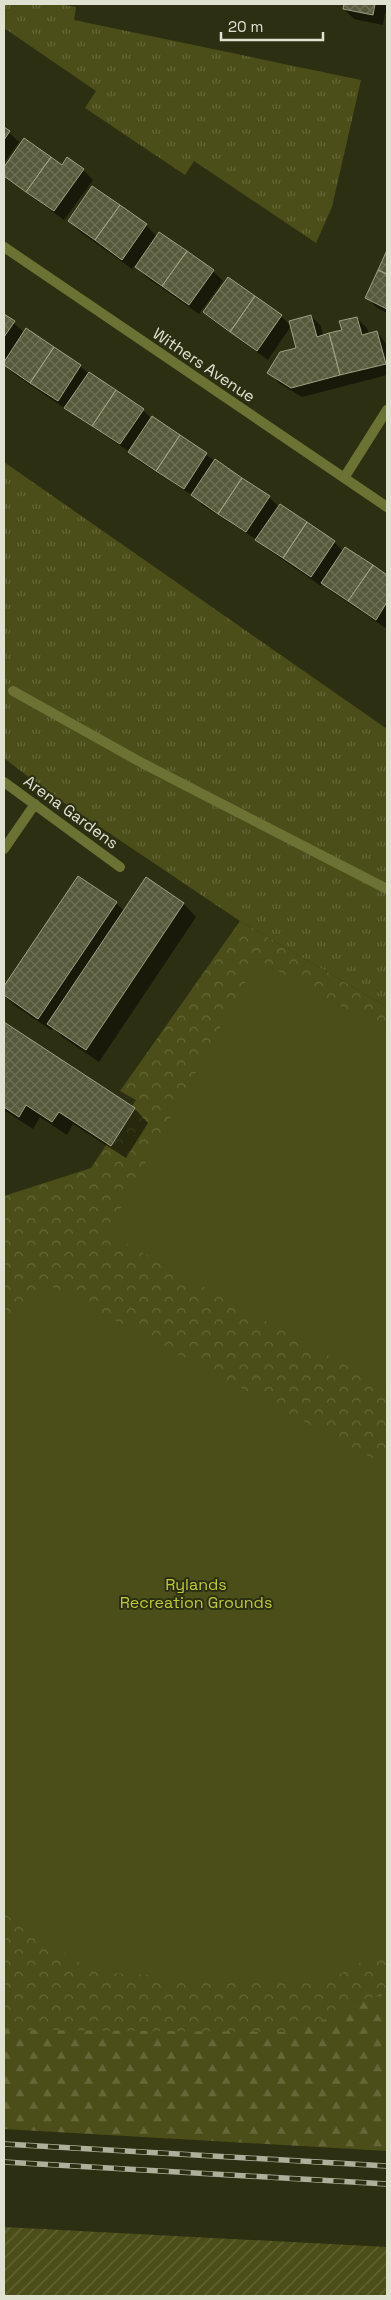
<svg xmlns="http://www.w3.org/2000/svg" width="391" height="2300" font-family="'Space Grotesk',sans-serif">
	<defs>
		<pattern id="grass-tufts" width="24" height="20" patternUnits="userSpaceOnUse" patternTransform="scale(1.25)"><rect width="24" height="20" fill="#4b4e18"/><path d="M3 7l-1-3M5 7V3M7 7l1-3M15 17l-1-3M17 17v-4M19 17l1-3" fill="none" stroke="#656739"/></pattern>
		<pattern id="forest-firs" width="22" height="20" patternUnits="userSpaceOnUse" patternTransform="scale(1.25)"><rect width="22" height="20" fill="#4b4e18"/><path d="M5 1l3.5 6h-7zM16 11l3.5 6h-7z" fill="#656739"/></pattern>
		<pattern id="park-crowns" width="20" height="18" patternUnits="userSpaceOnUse" patternTransform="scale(1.25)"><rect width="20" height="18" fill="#4b4e18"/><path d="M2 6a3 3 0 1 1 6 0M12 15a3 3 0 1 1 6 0" fill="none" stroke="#656739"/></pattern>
		<pattern id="garden-furrows" width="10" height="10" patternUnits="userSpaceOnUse" patternTransform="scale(1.25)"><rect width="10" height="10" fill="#4b4e18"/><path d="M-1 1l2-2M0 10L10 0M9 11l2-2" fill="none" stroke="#656739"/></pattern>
		<pattern id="building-cross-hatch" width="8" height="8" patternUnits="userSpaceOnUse" patternTransform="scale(1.25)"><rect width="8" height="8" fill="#56593b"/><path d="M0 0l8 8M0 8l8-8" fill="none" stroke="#6e7156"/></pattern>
	</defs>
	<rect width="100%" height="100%" fill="#2d2f12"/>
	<path fill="url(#grass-tufts)" d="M4 4H58L76 7 74 20 361 80 332 207 316 243 194 161 185 175 85 108 96 91 4 28Z
		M4 462 387 729V1007L240 921 48 792 4 758Z"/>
	<path fill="url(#forest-firs)" d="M387 1922V2151L4 2129V1951Z"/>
	<path fill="url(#park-crowns)" d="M240 921 387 1007V1991L297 2032 4 2030V1196L91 1168 136 1100 120 1091Z"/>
	<path fill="url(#garden-furrows)" d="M4 2227 387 2247V2296H4Z"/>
	<path fill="#4b4e18" d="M258 960 387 1032V1388L107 1233Z
		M50 1286 387 1466V1947L323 1984 94 1972 4 1914V1323Z"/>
	<path fill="#0007" d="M345 4H387V13H385L383 25 354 19 344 9Z
		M4 128 19 142 4 163Z
		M25 139 63 166 83 170 93 180 64 220 4 176V169Z
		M69 221 146 225 157 237 213 271 223 281 199 314 146 277 135 265 132 269 79 231Z
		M387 253V313L376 307 366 297Z
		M228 279 281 316 291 326 268 360 215 322 205 312Z
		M4 315 25 333 27 330 80 366 89 374 143 410 152 419 269 497 279 507 334 542 343 551 345 549 387 577V629L332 592 323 583 321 586 267 549 257 540 202 505 195 497 140 462 131 453 14 374 4 364Z
		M311 316 321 326 323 336 343 331 357 318 367 328 369 334 377 332 387 345V375L302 397 279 383 269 373 298 349Z
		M79 877 116 903 124 911 146 879 184 904 196 917 99 1062 61 1036 53 1028 51 1030 14 1005 4 995V988Z
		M4 1024 135 1109 148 1123 126 1158 73 1124 67 1135 40 1117 33 1129 4 1110Z"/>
	<path fill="url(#building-cross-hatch)" stroke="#9da17f" d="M344 4H375L373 15 343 9Z
		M4 127 10 131 4 140Z
		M24 138 51 157 26 192 4 176V167Z
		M51 157 62 165 67 157 84 169 54 211 26 192Z
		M92 186 120 205 95 240 68 221Z
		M120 205 147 224 122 260 95 240Z
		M159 232 187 251 162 286 135 267Z
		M387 250V274L378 270Z
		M187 251 214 270 189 305 162 286Z
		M378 270 387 274V309L365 298Z
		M228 277 255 296 230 332 203 312Z
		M255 296 282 315 257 351 230 332Z
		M4 314 15 321 4 337Z
		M311 315 317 337 329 333 340 375 291 388 267 373 280 352 296 348 289 321Z
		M357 317 362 335 377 331 386 364 340 375 329 333 342 330 339 321Z
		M26 328 54 347 30 383 4 365V362Z
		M54 347 81 365 58 401 30 383Z
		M89 372 116 390 92 426 64 408Z
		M116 390 144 409 120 444 92 426Z
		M152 416 180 435 156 471 128 452Z
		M180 435 207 453 184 489 156 471Z
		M215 459 242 478 218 514 191 495Z
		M242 478 270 496 246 532 218 514Z
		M280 504 307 522 283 558 255 540Z
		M307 522 335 541 311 577 283 558Z
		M345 547 373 565 348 601 321 583Z
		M373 565 387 575V602L376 620 348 601Z
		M78 876 117 902 38 1019 4 995V986Z
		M146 877 184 903 86 1050 47 1024Z
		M4 1022 135 1108 111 1146 59 1112 52 1122 26 1105 19 1117 4 1107Z"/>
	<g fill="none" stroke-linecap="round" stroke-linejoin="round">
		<path stroke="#6c7134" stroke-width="10" d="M13 691 144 764 387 889
			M4 849 35 804"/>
		<path stroke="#6c7134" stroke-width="10" d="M4 247 387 507
			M344 478 387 410
			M4 782 120 867"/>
		<defs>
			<path id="rail" d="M4 2144 387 2166
				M4 2162 387 2184"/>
		</defs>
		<use href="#rail" stroke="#aeb09c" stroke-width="5.5"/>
		<use href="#rail" stroke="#2d2f12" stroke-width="4" stroke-dasharray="11" stroke-linecap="butt"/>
	</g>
	<g text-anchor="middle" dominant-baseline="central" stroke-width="4" stroke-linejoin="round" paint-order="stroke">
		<g font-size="16" fill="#e0e2d1" stroke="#2d2f12">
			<text transform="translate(204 365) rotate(34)">Withers Avenue</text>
			<text transform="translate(71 812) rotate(36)">Arena Gardens</text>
		</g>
		<g font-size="16" fill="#c0c93e" stroke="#2d2f12">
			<text x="196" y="1584">Rylands<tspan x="196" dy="18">Recreation Grounds</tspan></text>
		</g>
	</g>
	<rect width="391" height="2300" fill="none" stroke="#e0e2d1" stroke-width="10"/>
	<path d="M221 32v8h102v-8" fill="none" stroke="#e0e2d1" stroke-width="2.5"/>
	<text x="228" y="32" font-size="15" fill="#e0e2d1" stroke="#2d2f12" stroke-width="4" paint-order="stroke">20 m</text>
</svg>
